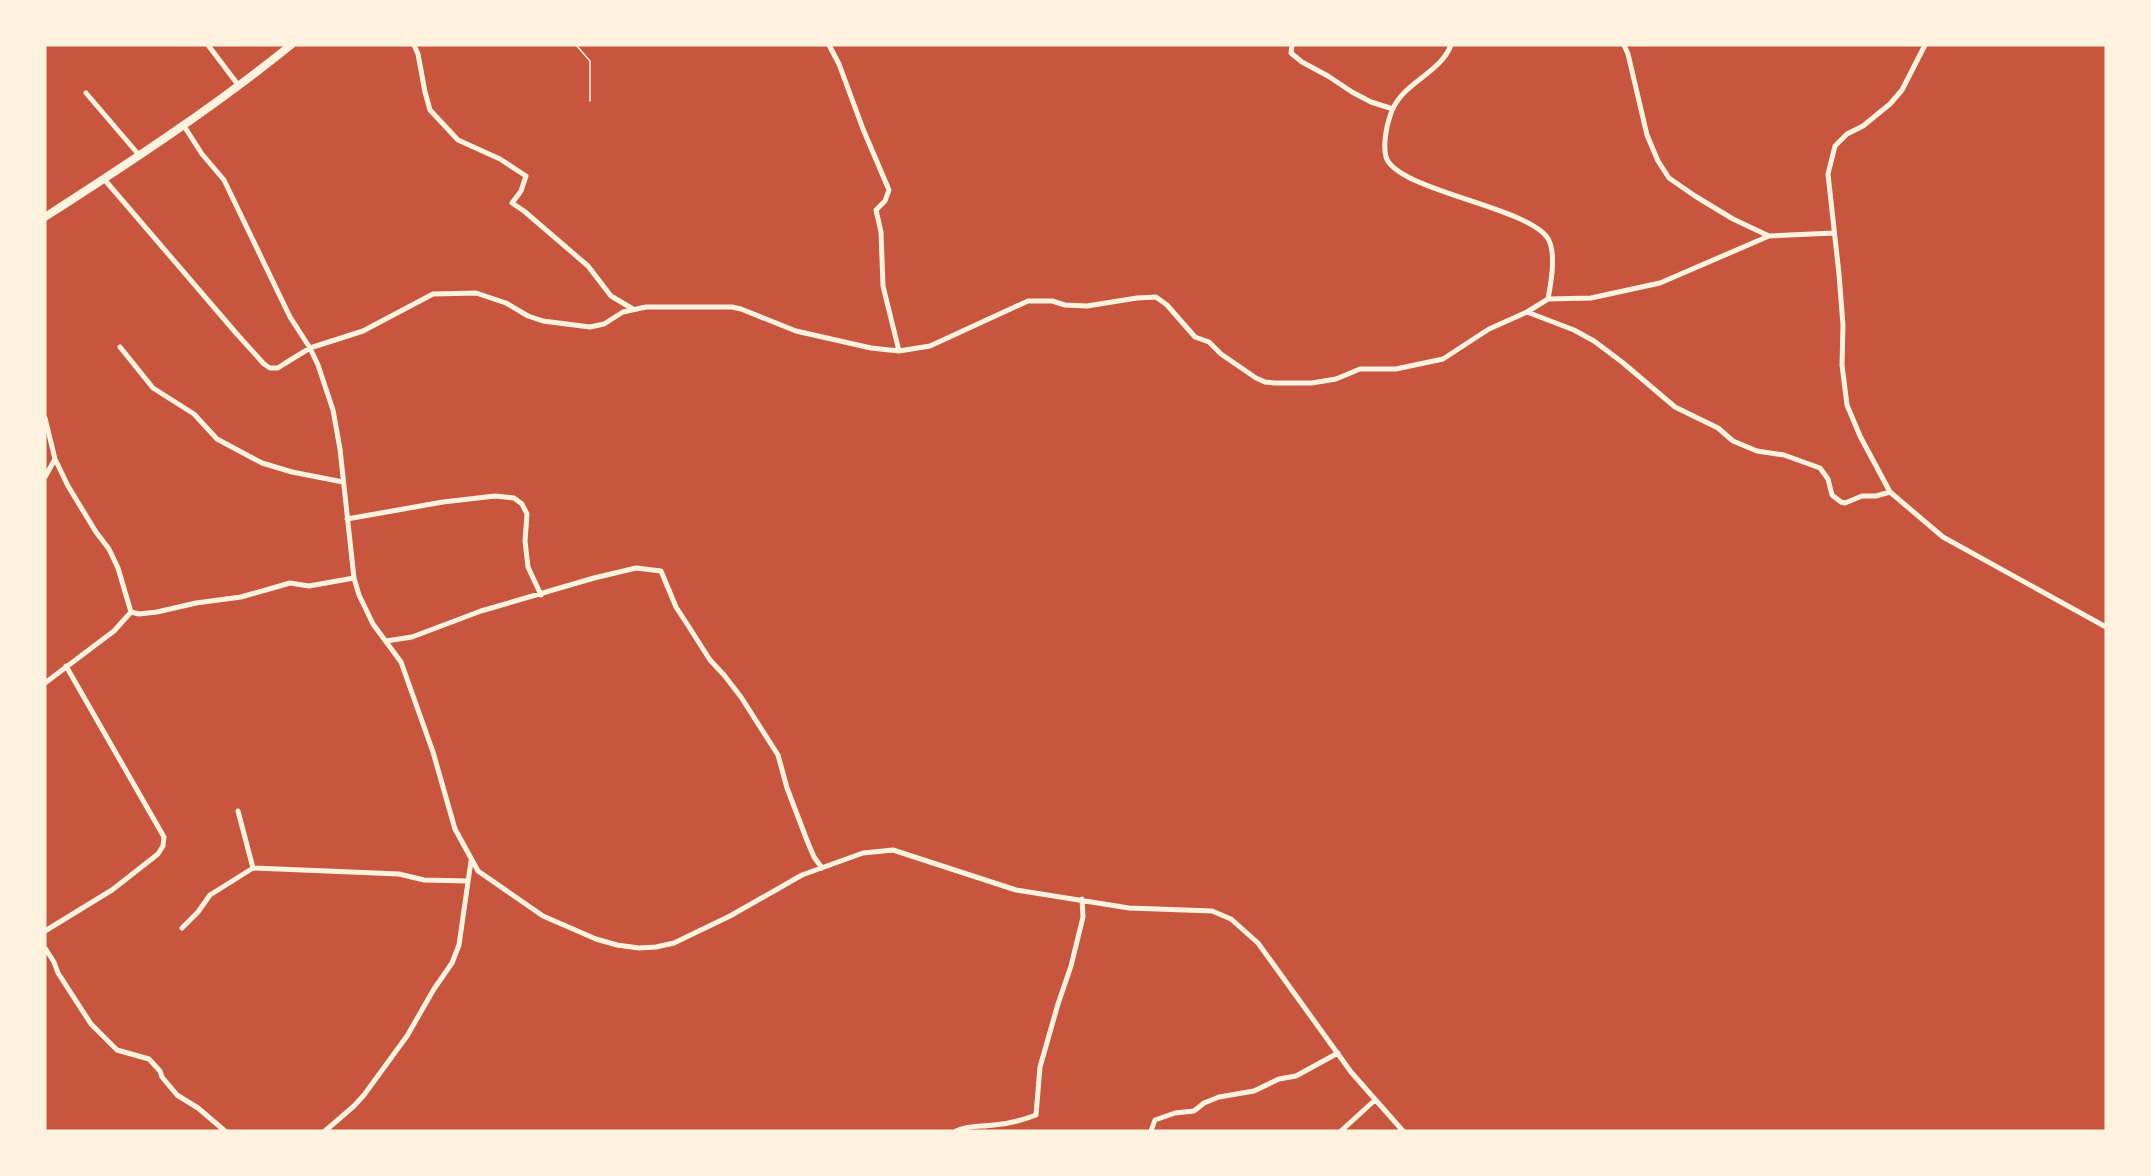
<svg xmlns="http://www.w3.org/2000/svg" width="2151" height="1176" font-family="Arial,sans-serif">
	<rect width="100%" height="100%" fill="#c8553d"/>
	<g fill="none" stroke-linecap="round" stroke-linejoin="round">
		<path stroke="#fff3e0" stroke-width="1.5" d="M576 45 590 61V101"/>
		<path stroke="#fff3e0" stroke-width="5" d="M208 45 239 86
			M414 45 418 54 425 92 430 110 458 140 500 159 526 176 521 191 512 203 524 211 588 266 611 296 633 309
			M829 45 839 64 863 129 889 190 885 201 876 210 881 232 883 286 899 351
			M1292 45 1291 53 1302 62 1328 76 1352 92 1371 102 1393 109
			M1451 45C1439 76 1400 82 1390 116 1386 128 1383 145 1386 157 1396 190 1524 206 1547 237 1557 251 1551 283 1548 299
			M1624 45 1628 54 1647 135 1658 161 1669 178 1695 196 1733 219 1769 236 1834 233
			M1925 45 1902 90 1890 104 1863 126 1847 134 1835 146 1828 174 1839 274 1843 325 1842 365 1847 405 1860 436 1890 492 1943 537 2106 627
			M86 93 139 155
			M184 126 202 154 224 180 290 317 310 348 318 365 333 410 340 449 354 578 359 595 373 624 401 662 433 752 455 829 472 860 478 871 543 916 596 939 617 945 639 948 656 947 674 943 730 916 802 875 863 853 893 850 1016 890 1129 908 1212 911 1231 919 1258 943 1351 1072 1403 1131
			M104 179 236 333 264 364 270 368H278L284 364 310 348 363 331 433 294 476 293 506 303 528 316 543 321 590 327 604 324 623 312 646 307H732L741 309 796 331 871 348 899 351 930 346 1028 301H1052L1065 305 1087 306 1137 298 1156 297 1167 305 1195 337 1209 342 1221 354 1256 378 1265 382 1274 383H1312L1336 379 1360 369H1396L1443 359 1489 329 1527 312 1548 299 1591 298 1660 283 1769 236
			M1527 312 1574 330 1594 341 1622 362 1675 407 1718 428 1733 441 1757 451 1784 455 1820 468 1828 479 1832 495 1841 502 1845 503 1862 496H1876L1890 492
			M120 347 153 388 194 414 217 439 262 463 292 472 343 482
			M45 418 55 459 68 486 96 532 109 549 118 568 131 612 139 614 157 612 196 603 241 597 290 583 309 586 354 578
			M45 477 55 459
			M347 519 443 502 495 496 514 498 522 504 527 514 525 541 528 567 541 595
			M386 641 412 637 481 611 594 578 636 568 661 571 676 607 689 627 710 660 724 675 741 697 778 755 787 788 808 843 814 857 822 868
			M45 683 114 631 131 612
			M238 811 253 868 399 874 424 880 468 881
			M182 928 198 912 210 895 253 868
			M45 931 112 890 158 854 163 846 164 837 66 666
			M45 948 54 962 58 973 91 1024 117 1050 149 1059 160 1071 162 1077 177 1095 198 1108 225 1131
			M325 1131 354 1106 364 1095 407 1036 434 989 452 963 459 945 471 861
			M956 1131C969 1125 980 1127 994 1125 1007 1124 1023 1120 1036 1115L1040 1067 1058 1004 1071 966 1083 917 1082 899
			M1151 1131 1155 1120 1175 1113 1194 1111 1204 1103 1219 1097 1254 1091 1279 1079 1296 1076 1338 1053
			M1341 1131 1375 1100"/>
		<path stroke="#fff3e0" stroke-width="8" d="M45 217C129 163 213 108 291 45"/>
	</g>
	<rect width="2151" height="1176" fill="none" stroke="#fff3e0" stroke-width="93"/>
</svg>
